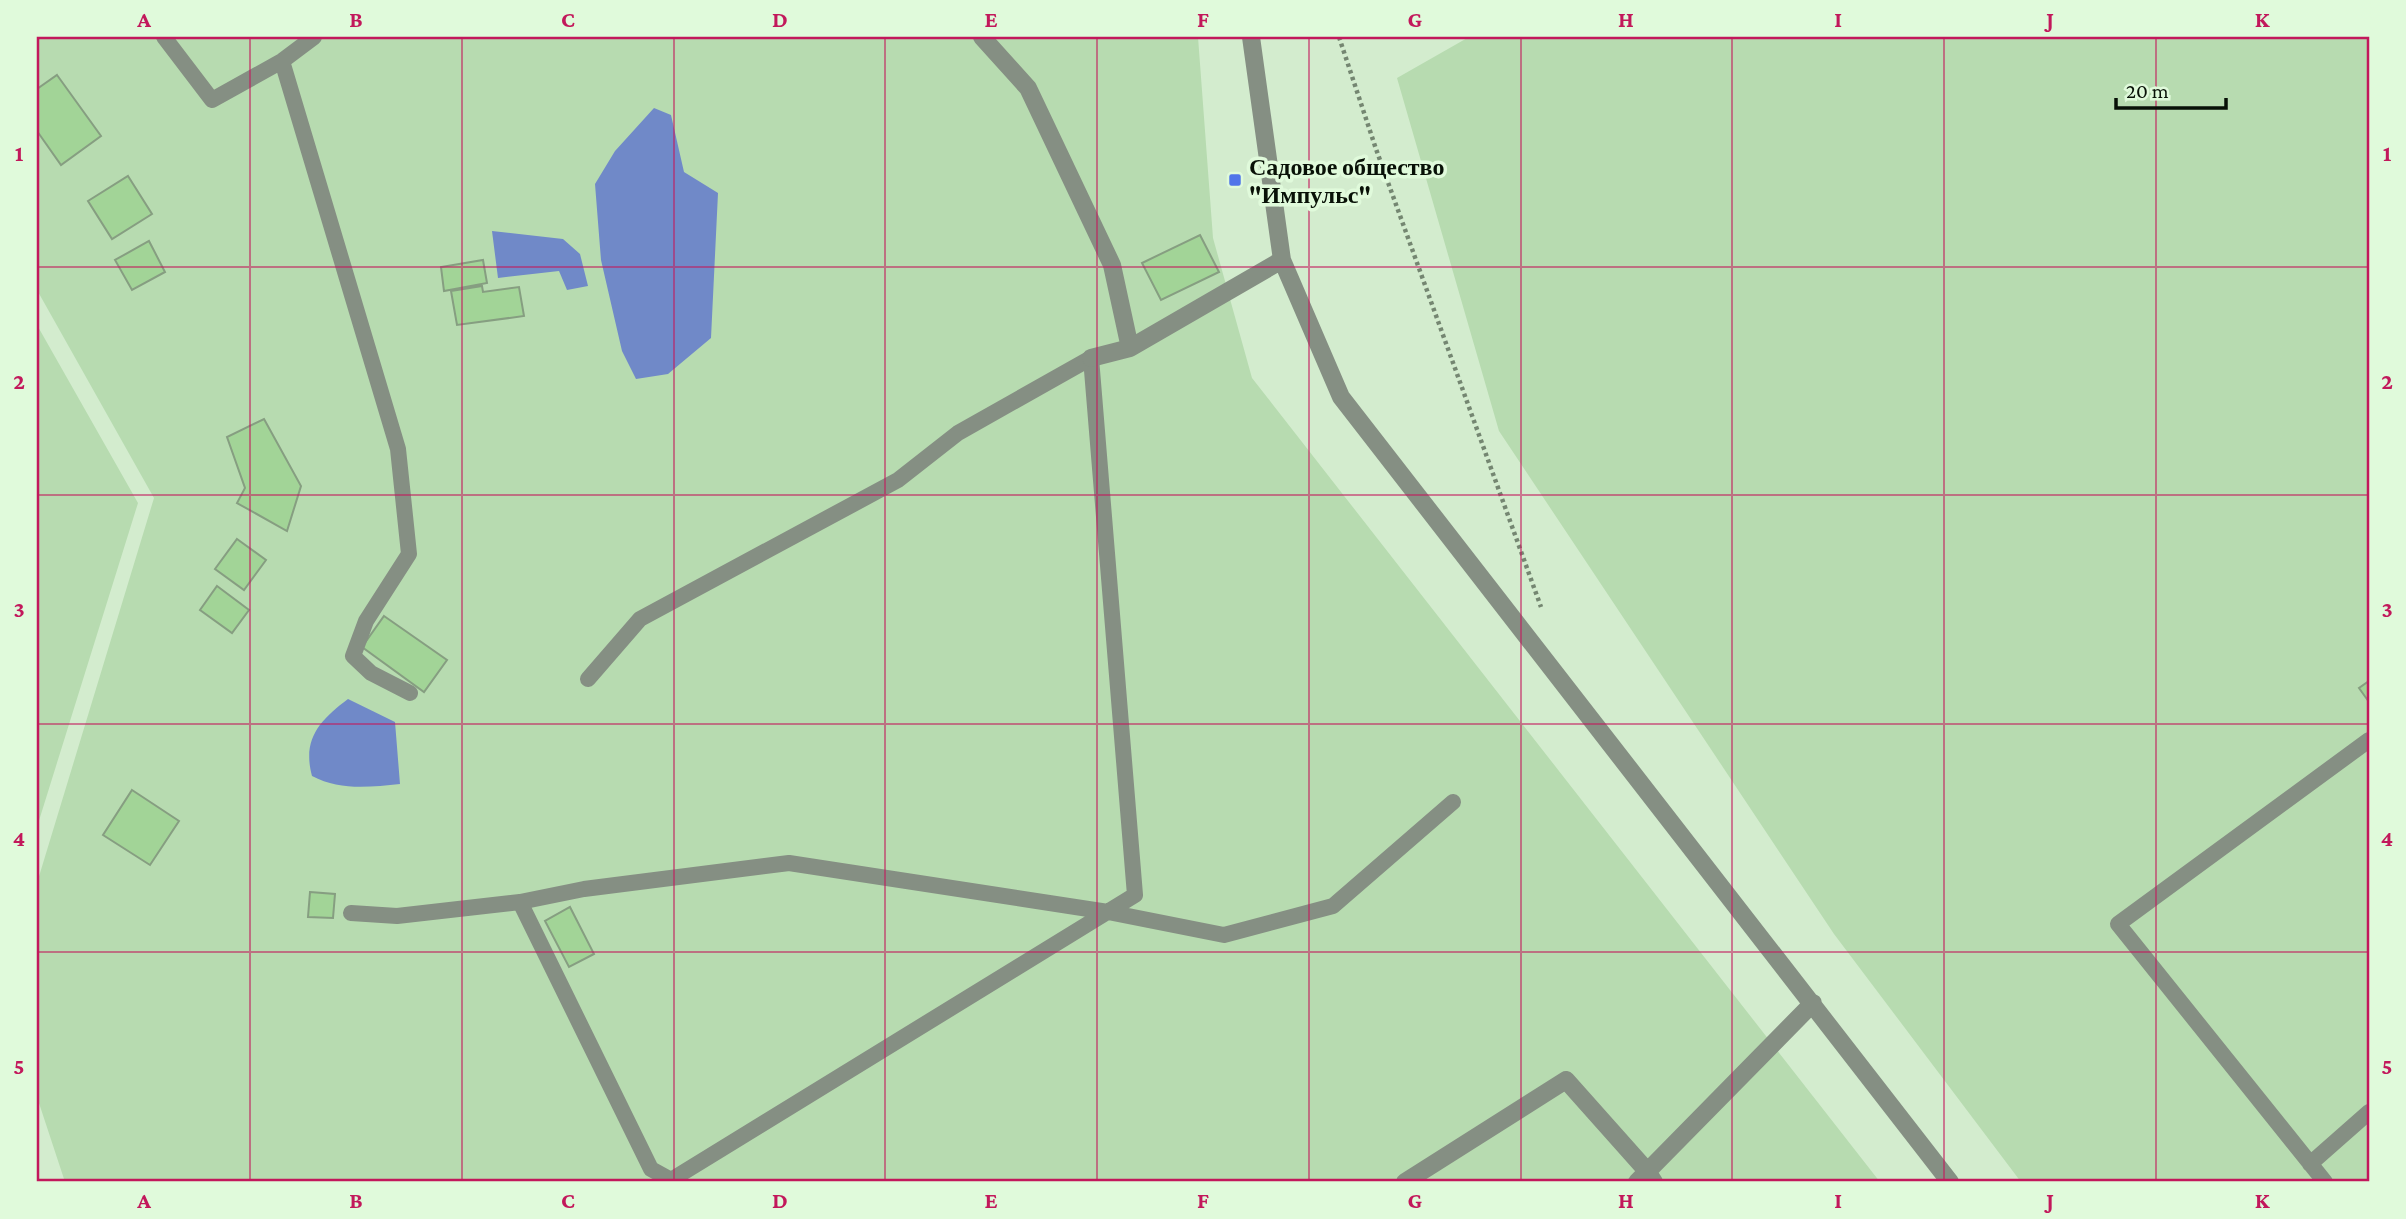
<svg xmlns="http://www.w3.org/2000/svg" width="2406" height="1219" font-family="'Crimson Pro',serif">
	<rect width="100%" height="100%" fill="#d3ecce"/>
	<path fill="#b7dbb0" d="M37 37H1198L1213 238 1252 378 1880 1182H65L37 1097V883L154 498 37 290Z
		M1469 37H2369V1182H2021L1834 934 1499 431 1397 78Z
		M37 325 138 503 37 827Z"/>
	<path fill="#7089c8" d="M654 108 671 115 684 172 718 193 711 338 668 374 636 379 622 351 601 260 595 184 615 151Z
		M492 231 563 239 580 254 588 286 567 290 559 271 498 278Z
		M348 699 395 722 400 784C370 787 340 791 312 776 302 739 320 720 348 699Z"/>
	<path fill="#a2d497" stroke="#869e81" stroke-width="2" d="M57 75 101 136 61 165 37 131V89Z
		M128 176 152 214 112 239 88 201Z
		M1200 235 1219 272 1161 300 1142 263Z
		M149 241 165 272 132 290 115 260Z
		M483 260 487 283 444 291 441 267Z
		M482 286 483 292 519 287 524 316 457 325 451 291Z
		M264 419 301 486 287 531 237 503 245 488 227 437Z
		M237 539 266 560 244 590 215 569Z
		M217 586 249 610 232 633 200 610Z
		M384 616 447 660 424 692 362 647Z
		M2369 681V702L2359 688Z
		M132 790 179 821 150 865 103 835Z
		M310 892 335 894 333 918 308 917Z
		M570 907 594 954 569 967 545 921Z"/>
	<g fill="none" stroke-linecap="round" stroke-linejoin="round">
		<path stroke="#748671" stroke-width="4.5" stroke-dasharray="3.5 3.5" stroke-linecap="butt" d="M1339 37 1376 149 1541 607"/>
		<path stroke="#858f83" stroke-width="16" d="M164 37 212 100 282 61 314 37
			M282 61 398 449 409 554 366 621 353 656 371 673 410 693
			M520 902 651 1169 671 1180 1135 895 1091 358 958 433 898 480 640 619 588 679
			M351 913 397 916 520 902 584 889 789 863 1108 912 1224 935 1333 906 1453 802
			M2310 1164 2369 1112
			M2325 1182 2118 924 2369 740"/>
		<path stroke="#858f83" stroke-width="18" d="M982 37 1028 88 1112 265 1130 348
			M1251 37 1282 260 1341 397 1950 1182
			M1091 358 1130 348 1282 260
			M1405 1182 1566 1080 1647 1171 1654 1182
			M1637 1182 1813 1003"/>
	</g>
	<path fill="none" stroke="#c2185b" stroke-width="2" stroke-opacity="0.55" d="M250 37V1182M462 37V1182M674 37V1182M885 37V1182M1097 37V1182M1309 37V1182M1521 37V1182M1732 37V1182M1944 37V1182M2156 37V1182M37 267H2369M37 495H2369M37 724H2369M37 952H2369"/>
	<rect fill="#5075e9" stroke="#e0fadb" stroke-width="2.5" x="1228" y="173" width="14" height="14" rx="3.5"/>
	<g text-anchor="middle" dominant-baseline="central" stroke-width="7" stroke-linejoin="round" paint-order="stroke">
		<g font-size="24" font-weight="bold" fill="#081107" stroke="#e0fadb" text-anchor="start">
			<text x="1249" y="166">Садовое общество<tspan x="1249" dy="28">"Импульс"</tspan></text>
		</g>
	</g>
	<rect width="2406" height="1219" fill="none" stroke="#e0fadb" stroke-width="77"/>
	<path d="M2116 98v10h110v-10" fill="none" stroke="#081107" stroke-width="3.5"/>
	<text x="2126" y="98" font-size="21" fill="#081107" stroke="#e0fadb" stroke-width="5" paint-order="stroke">20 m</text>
	<rect x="38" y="38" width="2330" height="1142" fill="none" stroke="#c2185b" stroke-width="2.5"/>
	<g font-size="23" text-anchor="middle" font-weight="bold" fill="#c2185b">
		<text x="144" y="27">A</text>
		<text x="356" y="27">B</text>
		<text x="568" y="27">C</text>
		<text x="780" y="27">D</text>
		<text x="991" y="27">E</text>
		<text x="1203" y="27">F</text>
		<text x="1415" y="27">G</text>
		<text x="1626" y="27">H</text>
		<text x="1838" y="27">I</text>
		<text x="2050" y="27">J</text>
		<text x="2262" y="27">K</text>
		<text x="19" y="161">1</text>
		<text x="2387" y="161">1</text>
		<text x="19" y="389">2</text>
		<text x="2387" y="389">2</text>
		<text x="19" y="617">3</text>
		<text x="2387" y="617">3</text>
		<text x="19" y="846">4</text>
		<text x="2387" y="846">4</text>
		<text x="19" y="1074">5</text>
		<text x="2387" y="1074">5</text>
		<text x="144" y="1208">A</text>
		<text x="356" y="1208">B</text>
		<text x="568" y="1208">C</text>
		<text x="780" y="1208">D</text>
		<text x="991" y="1208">E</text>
		<text x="1203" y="1208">F</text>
		<text x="1415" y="1208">G</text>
		<text x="1626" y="1208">H</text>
		<text x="1838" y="1208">I</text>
		<text x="2050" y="1208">J</text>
		<text x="2262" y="1208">K</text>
	</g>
</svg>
